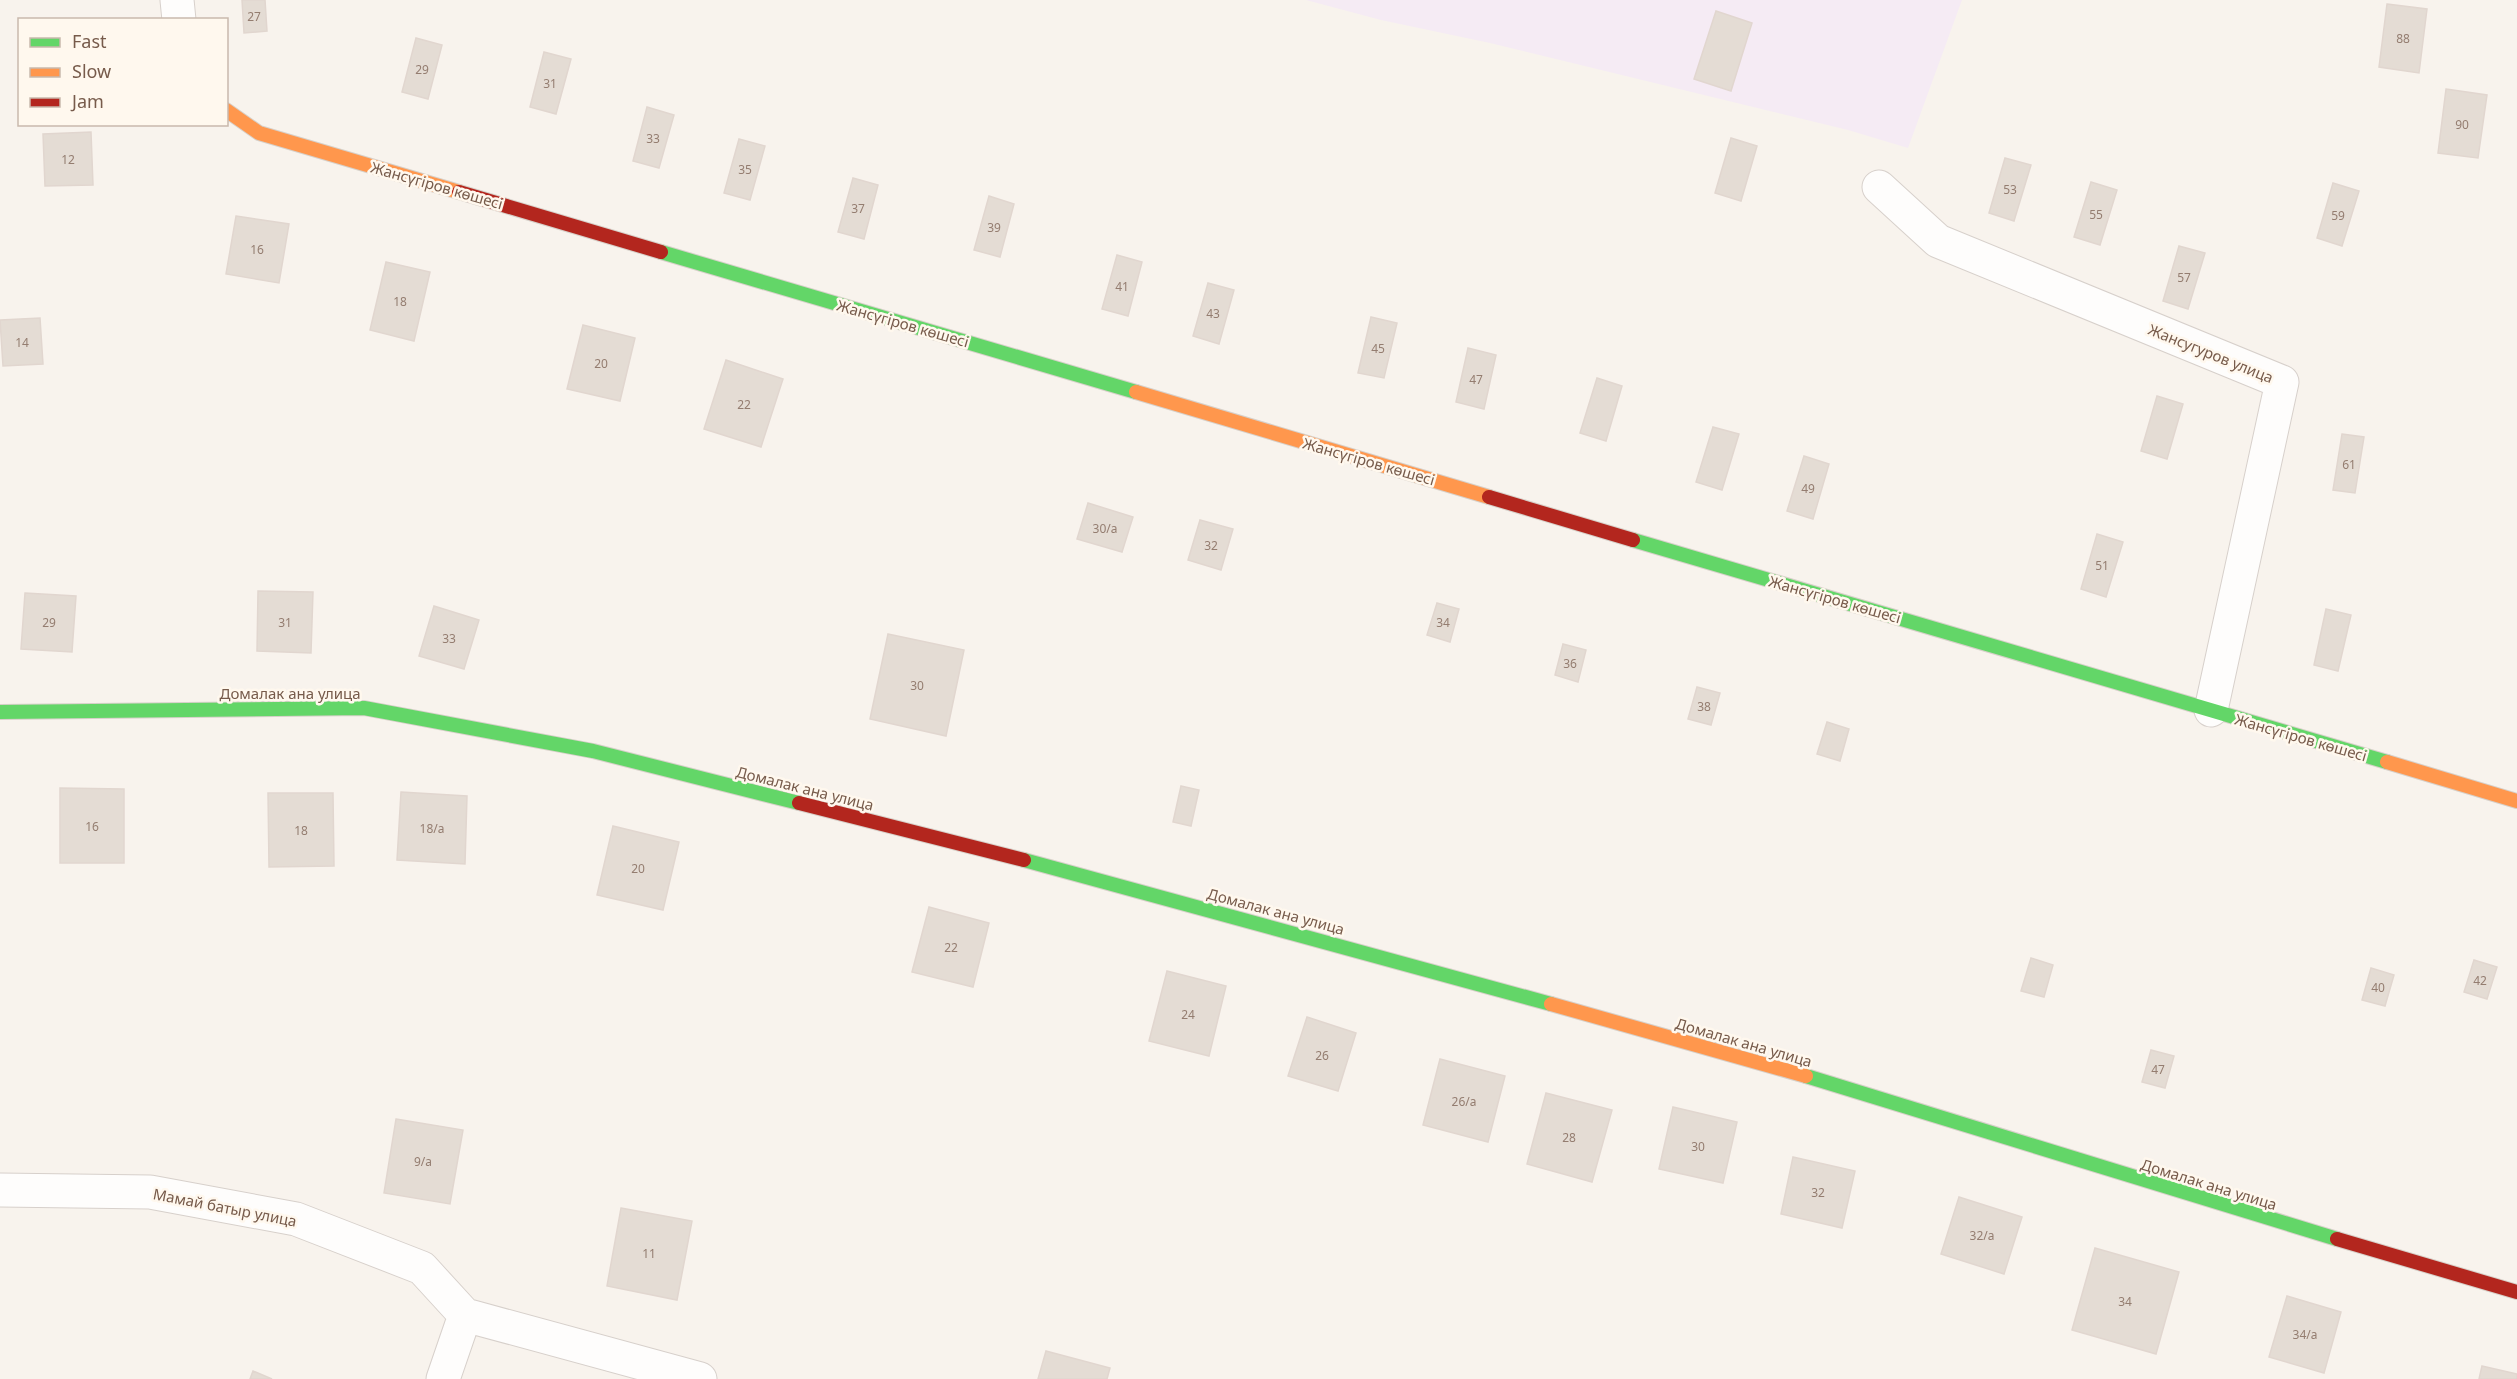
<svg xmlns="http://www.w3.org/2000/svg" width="2517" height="1379" font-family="'Noto Sans',sans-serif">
	<rect width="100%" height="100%" fill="#f8f3ed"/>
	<path fill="#f5ebf4" d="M1306 0H1962L1908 148 1848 130 1490 43 1381 20Z"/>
	<path fill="#e4dcd4" stroke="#e1d6cf" stroke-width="1.5" d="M242 0H265L267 31 244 33Z
		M2387 4 2427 9 2419 73 2379 67Z
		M1716 11 1752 23 1731 91 1694 79Z
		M416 38 442 45 428 99 402 92Z
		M544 52 571 59 556 114 530 107Z
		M2446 89 2487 95 2478 158 2438 153Z
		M647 107 674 115 659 168 633 161Z
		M91 132 93 185 45 186 43 134Z
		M1731 138 1757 146 1741 201 1715 193Z
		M739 139 765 146 750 200 724 193Z
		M2005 158 2031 165 2014 221 1989 213Z
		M853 178 878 185 864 239 838 232Z
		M2091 182 2117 190 2100 245 2074 237Z
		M2333 183 2359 191 2342 246 2317 238Z
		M989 196 1014 204 1000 257 974 250Z
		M236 216 289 224 279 283 226 274Z
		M2179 246 2205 253 2188 309 2163 301Z
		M1117 255 1142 262 1128 316 1102 309Z
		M386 262 430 272 414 341 370 330Z
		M1208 283 1234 290 1219 344 1193 336Z
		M1371 317 1397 323 1384 378 1358 373Z
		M40 318 43 364 3 366 0 320Z
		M583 325 635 338 620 401 567 389Z
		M1468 348 1496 355 1484 409 1456 402Z
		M726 360 783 379 761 447 704 429Z
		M1597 378 1622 386 1606 441 1580 433Z
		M2157 396 2183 404 2167 459 2141 451Z
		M1713 427 1739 434 1722 490 1696 482Z
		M2342 434 2364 437 2355 493 2333 490Z
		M1804 456 1829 464 1813 519 1787 511Z
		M1088 503 1133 517 1122 552 1077 539Z
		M1200 520 1233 529 1221 570 1188 560Z
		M2097 534 2123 542 2106 597 2081 589Z
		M258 591 313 592 311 653 257 651Z
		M25 593 76 596 72 652 21 649Z
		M1437 603 1459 609 1450 642 1427 635Z
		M434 606 479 620 464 669 419 656Z
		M2326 609 2351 615 2338 671 2314 665Z
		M888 634 964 650 946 736 870 719Z
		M1563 644 1586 650 1578 682 1555 675Z
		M1697 687 1720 693 1711 725 1688 719Z
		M1827 722 1849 729 1840 761 1817 754Z
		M1181 786 1199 790 1191 826 1173 822Z
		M60 788 124 789V863H60Z
		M401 792 467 796 465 864 397 860Z
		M268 793H333L334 866 269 867Z
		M613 826 679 842 663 910 597 895Z
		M929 907 989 923 973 987 912 972Z
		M2031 958 2053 965 2044 997 2021 991Z
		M2474 960 2497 967 2487 999 2464 992Z
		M2371 968 2394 975 2385 1006 2362 1000Z
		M1167 971 1226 986 1209 1056 1149 1041Z
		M1307 1017 1356 1033 1338 1091 1288 1076Z
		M2151 1050 2174 1056 2165 1088 2142 1082Z
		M1440 1059 1505 1076 1488 1142 1423 1125Z
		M1546 1093 1612 1110 1592 1182 1527 1164Z
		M1673 1107 1737 1122 1723 1183 1659 1169Z
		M396 1119 463 1130 450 1204 384 1193Z
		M1793 1157 1855 1171 1842 1228 1781 1214Z
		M1959 1197 2022 1217 2004 1274 1941 1254Z
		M621 1208 692 1221 677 1300 607 1286Z
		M2095 1248 2179 1272 2156 1354 2072 1330Z
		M2287 1296 2341 1312 2324 1373 2269 1357Z
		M1046 1351 1110 1368 1107 1379H1038Z
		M2482 1366 2517 1374V1379H2479Z
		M253 1371 272 1379H250Z"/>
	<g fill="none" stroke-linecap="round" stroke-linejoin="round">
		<defs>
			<path id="street" d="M177 0 179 20
				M1879 187 1938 241 2282 382 2211 710
				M0 1190 150 1192 296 1219 422 1268 465 1315 700 1379
				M443 1379 465 1315"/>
			<path id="fast" d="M661 252 1136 392
				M1633 540 2387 762
				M0 712 364 708 593 751 799 803
				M1024 860 1551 1004
				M1806 1076 2337 1239"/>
			<path id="slow" d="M226 110 259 133 459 192
				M1136 392 1489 497
				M2387 762 2517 801
				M1551 1004 1806 1076"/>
			<path id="jam" d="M459 192 661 252
				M1489 497 1633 540
				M799 803 1024 860
				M2337 1239 2517 1292"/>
		</defs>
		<use href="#street" stroke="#d7d0cb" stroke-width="35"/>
		<use href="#fast" stroke="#d7d0c9" stroke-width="16"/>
		<use href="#slow" stroke="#d7d0c9" stroke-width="16"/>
		<use href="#jam" stroke="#d7d0c9" stroke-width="16"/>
		<use href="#street" stroke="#fefdfc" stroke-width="33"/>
		<use href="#fast" stroke="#63d668" stroke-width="14"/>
		<use href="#slow" stroke="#ff974d" stroke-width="14"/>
		<use href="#jam" stroke="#b3261e" stroke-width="14"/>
	</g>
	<g text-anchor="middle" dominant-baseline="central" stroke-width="5" stroke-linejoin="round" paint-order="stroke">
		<g font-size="12" fill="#947d70">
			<text x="254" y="16">27</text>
			<text x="2403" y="38">88</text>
			<text x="422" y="69">29</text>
			<text x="550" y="83">31</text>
			<text x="2462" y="124">90</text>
			<text x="653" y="138">33</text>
			<text x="68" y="159">12</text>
			<text x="745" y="169">35</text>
			<text x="2010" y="189">53</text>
			<text x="858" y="208">37</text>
			<text x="2096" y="214">55</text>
			<text x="2338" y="215">59</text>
			<text x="994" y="227">39</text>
			<text x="257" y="249">16</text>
			<text x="2184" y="277">57</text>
			<text x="1122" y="286">41</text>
			<text x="400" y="301">18</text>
			<text x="1213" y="313">43</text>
			<text x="22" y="342">14</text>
			<text x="1378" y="348">45</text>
			<text x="601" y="363">20</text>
			<text x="1476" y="379">47</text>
			<text x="744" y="404">22</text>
			<text x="2349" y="464">61</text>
			<text x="1808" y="488">49</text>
			<text x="1105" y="528">30/а</text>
			<text x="1211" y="545">32</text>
			<text x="2102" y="565">51</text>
			<text x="49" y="622">29</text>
			<text x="285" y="622">31</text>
			<text x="1443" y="622">34</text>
			<text x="449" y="638">33</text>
			<text x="1570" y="663">36</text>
			<text x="917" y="685">30</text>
			<text x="1704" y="706">38</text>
			<text x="92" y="826">16</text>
			<text x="432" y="828">18/а</text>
			<text x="301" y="830">18</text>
			<text x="638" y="868">20</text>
			<text x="951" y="947">22</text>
			<text x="2480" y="980">42</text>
			<text x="2378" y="987">40</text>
			<text x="1188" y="1014">24</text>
			<text x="1322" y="1055">26</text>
			<text x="2158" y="1069">47</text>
			<text x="1464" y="1101">26/а</text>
			<text x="1569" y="1137">28</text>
			<text x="1698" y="1146">30</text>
			<text x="423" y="1161">9/а</text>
			<text x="1818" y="1192">32</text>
			<text x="1982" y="1235">32/а</text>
			<text x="649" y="1253">11</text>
			<text x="2125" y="1301">34</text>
			<text x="2305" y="1334">34/а</text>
		</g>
		<g font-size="15" fill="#775b4b" stroke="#fff8ee">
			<text transform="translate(437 185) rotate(16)">Жансүгіров көшесі</text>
			<text transform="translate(903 323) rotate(16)">Жансүгіров көшесі</text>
			<text transform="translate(2211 353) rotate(22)">Жансугуров улица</text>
			<text transform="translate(1369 461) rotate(16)">Жансүгіров көшесі</text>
			<text transform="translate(1835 599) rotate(16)">Жансүгіров көшесі</text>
			<text x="290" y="693">Домалак ана улица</text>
			<text transform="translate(2301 737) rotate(16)">Жансүгіров көшесі</text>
			<text transform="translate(805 788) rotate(14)">Домалак ана улица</text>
			<text transform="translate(1276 911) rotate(15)">Домалак ана улица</text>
			<text transform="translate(1744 1042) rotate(16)">Домалак ана улица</text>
			<text transform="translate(2209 1184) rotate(17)">Домалак ана улица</text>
			<text transform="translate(225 1207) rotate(11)">Мамай батыр улица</text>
		</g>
	</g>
	<rect x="18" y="18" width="210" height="108" fill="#fff8ee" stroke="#c9b9ad" stroke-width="1.5"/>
	<rect x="30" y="38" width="30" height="9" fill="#63d668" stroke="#c9b9ad" stroke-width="1.5"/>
	<text x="72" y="48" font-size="18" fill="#775b4b">Fast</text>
	<rect x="30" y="68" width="30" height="9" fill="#ff974d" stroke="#c9b9ad" stroke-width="1.5"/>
	<text x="72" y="78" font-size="18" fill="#775b4b">Slow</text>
	<rect x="30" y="98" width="30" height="9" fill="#b3261e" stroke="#c9b9ad" stroke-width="1.5"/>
	<text x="72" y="108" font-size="18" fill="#775b4b">Jam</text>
</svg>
